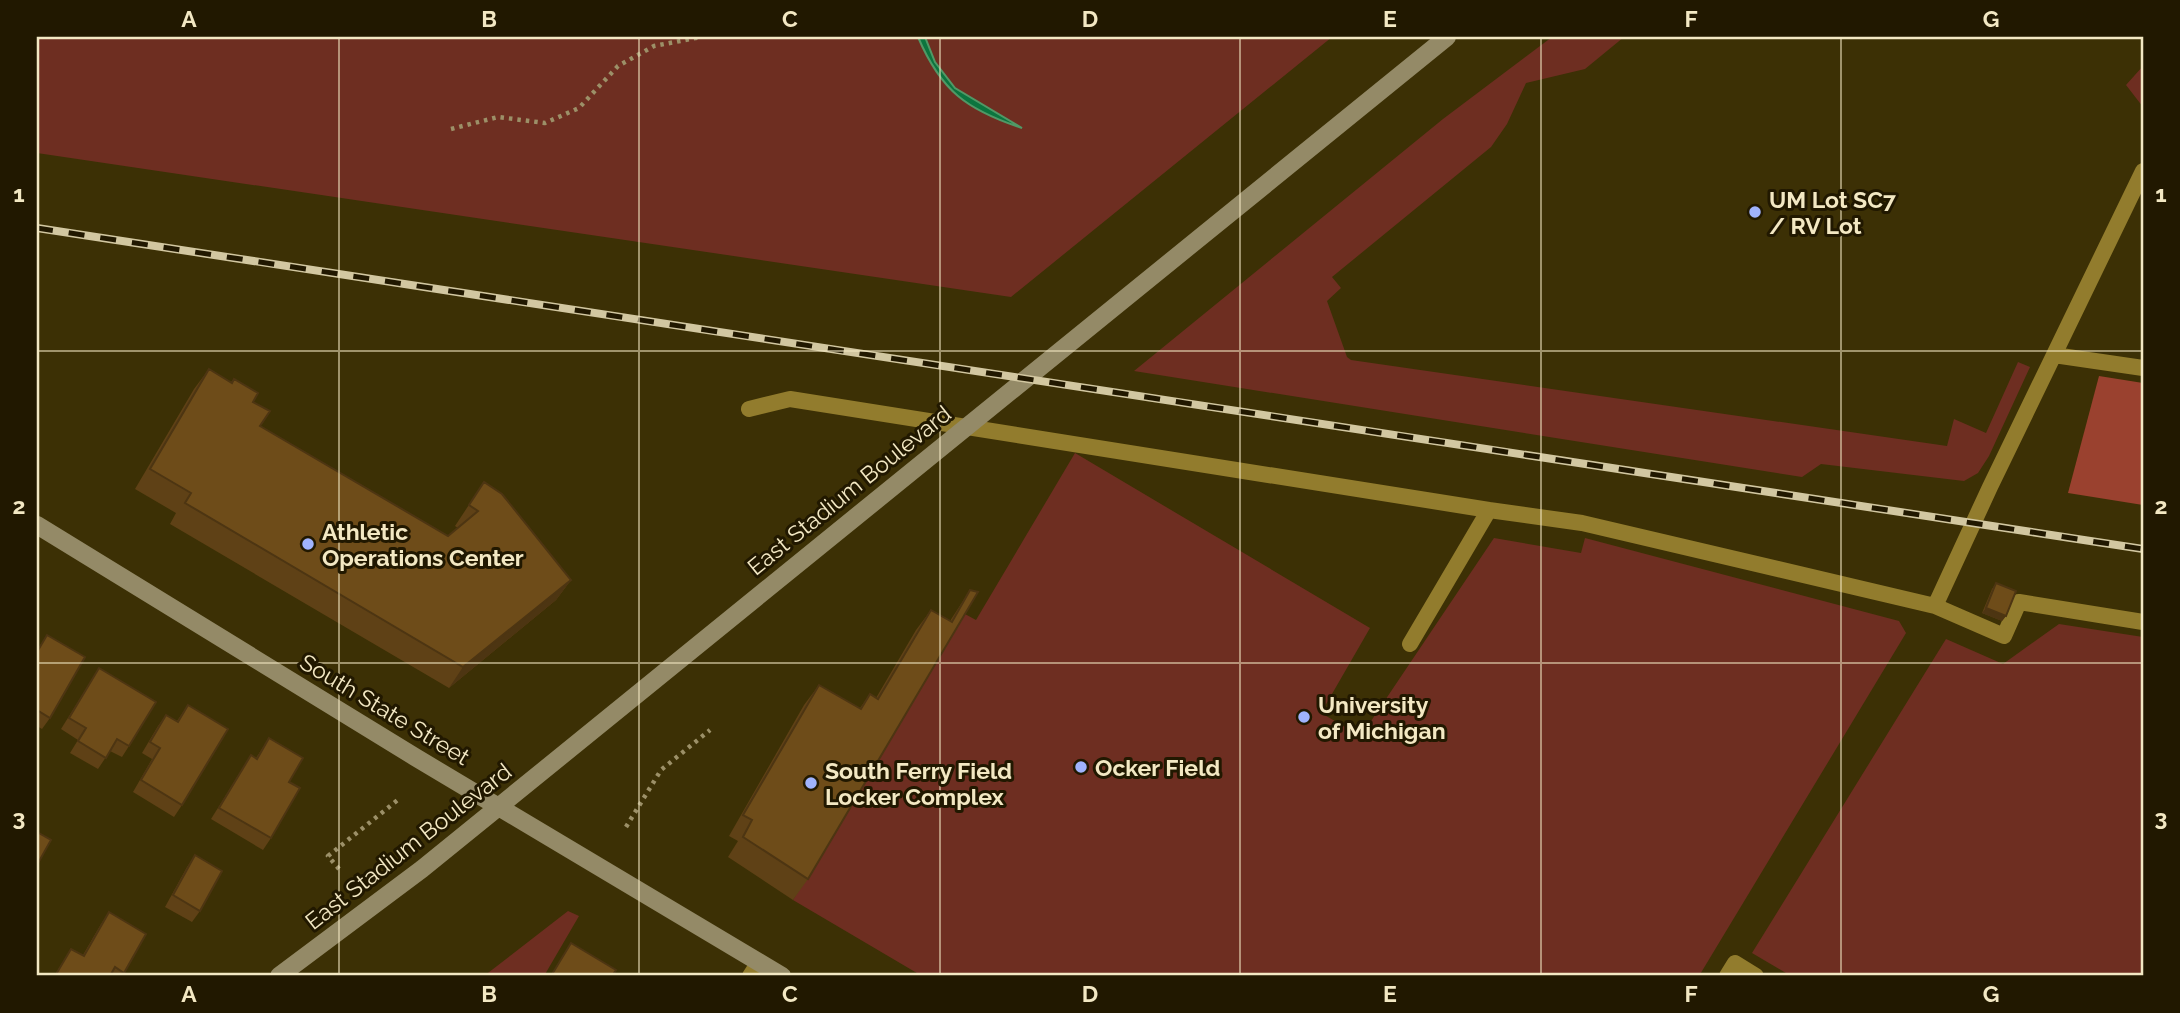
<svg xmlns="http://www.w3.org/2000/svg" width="2180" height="1013" font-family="Raleway,sans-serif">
	<rect width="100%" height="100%" fill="#3c3005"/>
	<path fill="#6e2e21" d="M37 37H1332L1011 297 37 153Z
		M1552 37H1624L1585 69 1526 83 1507 124 1491 147 1332 277 1341 288 1327 301 1347 357 1351 360 1947 446 1954 419 1986 433 2018 362 2030 367 1989 456 1978 473 1964 481 1821 464 1802 477 1134 371 1443 119Z
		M2143 66V107L2126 85Z
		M1075 453 1370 628 1321 713 1361 736 1494 538 1581 553 1585 538 1899 621 1906 633 1699 976H922L793 900 963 613 976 620Z
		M2059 624 2143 637V976H1791L1752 953 1946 639 2003 664Z
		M568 911 579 916 544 976H484Z"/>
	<path fill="#9a412f" d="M2099 376 2143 383V505L2068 493Z"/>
	<path fill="#0b753e" stroke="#519866" stroke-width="2" d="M918 37H925L935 62 955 88 1022 128C967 110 941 91 918 37Z"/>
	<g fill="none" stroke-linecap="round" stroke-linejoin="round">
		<path stroke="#9c9068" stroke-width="4.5" stroke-dasharray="3.5 5" stroke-linecap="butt" d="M451 129 498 117 545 123 579 108 618 66 654 46 701 37
			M626 827 661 770 710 730
			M339 869 328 856 399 799"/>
		<path stroke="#927c2d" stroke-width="16" d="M2054 355 2143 368
			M749 409 790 399 1489 510
			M1935 606 1990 487 2143 171
			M1410 644 1489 510 1582 523 1935 606 2004 636 2019 602 2143 622
			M750 976 759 962
			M1727 976 1735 963 1756 976"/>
		<path stroke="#948a67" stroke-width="18" d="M37 525 415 757 782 976
			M279 976 422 869 1447 37"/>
		<defs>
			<path id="rail" d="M37 228 2143 549"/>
		</defs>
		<use href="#rail" stroke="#d2c7a1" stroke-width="8"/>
		<use href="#rail" stroke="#211800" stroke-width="5" stroke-dasharray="16" stroke-linecap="butt"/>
	</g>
	<path fill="#5f4116" d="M209 369 231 382 234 379 253 402 260 426 448 536 458 528 455 526 484 482 571 580 556 600 449 688 170 524 176 513 135 489 194 389Z
		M1996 583 2006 616 2002 621 1982 613 1992 589Z
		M970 590 808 879 793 900 728 857 738 841 729 836 804 705 819 685 860 708 870 694 876 698 916 630 931 610 950 621Z
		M47 635 50 718 42 729 37 726V650Z
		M99 668 129 746 122 757 110 751 98 769 70 753 78 740 61 729Z
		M188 705 182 805 174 817 133 792 152 759 142 753 158 726 166 715 177 721Z
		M269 738 289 782 271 838 263 850 211 819 251 755 256 758Z
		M195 855 200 911 192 922 165 907 187 867Z
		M109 912 124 973 122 976H54L71 949 83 955 101 924Z"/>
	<path fill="#4d3512" d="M571 580 556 600 449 688 463 667Z
		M1986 608 2006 616 2002 621 1982 613Z"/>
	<path fill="#6e4c19" stroke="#4d3512" stroke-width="2" d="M209 369 232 383 234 379 258 393 253 402 270 411 260 426 448 536 478 511 469 505 484 482 502 494 571 580 463 667 185 503 191 493 150 469Z
		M1996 583 2016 591 2006 616 1986 608Z
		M970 590 978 592 808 879 743 837 752 820 743 815 819 685 861 709 870 694 878 699 931 610 952 622Z
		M47 635 85 657 50 718 37 710V652Z
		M99 668 156 702 129 746 117 739 106 758 78 741 86 728 69 718Z
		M188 705 228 729 182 805 141 780 160 748 150 742 166 715 178 722Z
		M269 738 303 758 289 782 300 788 271 838 219 808 251 755 257 759Z
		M37 832 51 840 37 865Z
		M195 855 222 871 200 911 173 895Z
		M109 912 146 934 124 973 115 967 110 976H55L71 949 84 956Z
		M571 943 616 970 612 976H551Z"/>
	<path fill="none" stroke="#f3e8c3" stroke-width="2" stroke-opacity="0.55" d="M339 37V976M639 37V976M940 37V976M1240 37V976M1541 37V976M1841 37V976M37 351H2143M37 663H2143"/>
	<g fill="#a0b3fd" stroke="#211800" stroke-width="2.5">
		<circle cx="1755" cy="212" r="7"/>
		<circle cx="308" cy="544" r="7"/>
		<circle cx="1304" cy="717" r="7"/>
		<circle cx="1081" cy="767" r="7"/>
		<circle cx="811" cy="783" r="7"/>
	</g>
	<g text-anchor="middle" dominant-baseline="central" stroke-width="6" stroke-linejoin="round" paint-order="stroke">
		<g font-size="23" font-weight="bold" fill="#f3e8c3" stroke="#211800" text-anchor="start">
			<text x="1769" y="199">UM Lot SC7<tspan x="1769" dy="26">/ RV Lot</tspan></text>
			<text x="322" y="531">Athletic<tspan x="322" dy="26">Operations Center</tspan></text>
			<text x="1318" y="704">University<tspan x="1318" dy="26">of Michigan</tspan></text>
			<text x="1095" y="767">Ocker Field</text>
			<text x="825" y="770">South Ferry Field<tspan x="825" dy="26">Locker Complex</tspan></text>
		</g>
		<g font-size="23" fill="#f3e8c3" stroke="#211800">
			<text transform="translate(849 490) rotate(-39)">East Stadium Boulevard</text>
			<text transform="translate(385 709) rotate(31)">South State Street</text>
			<text transform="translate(408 846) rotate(-38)">East Stadium Boulevard</text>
		</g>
	</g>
	<rect width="2180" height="1013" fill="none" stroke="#211800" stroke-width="77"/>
	<rect x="38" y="38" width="2104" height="936" fill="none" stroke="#f3e8c3" stroke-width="2.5"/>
	<g font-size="23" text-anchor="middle" font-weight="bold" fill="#f3e8c3">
		<text x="189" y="27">A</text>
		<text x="489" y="27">B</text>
		<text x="790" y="27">C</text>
		<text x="1090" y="27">D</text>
		<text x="1390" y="27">E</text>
		<text x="1691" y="27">F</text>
		<text x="1991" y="27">G</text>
		<text x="19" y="202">1</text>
		<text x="2161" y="202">1</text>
		<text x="19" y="514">2</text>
		<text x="2161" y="514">2</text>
		<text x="19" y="826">3</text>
		<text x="2161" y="826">3</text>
		<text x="189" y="1002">A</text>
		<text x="489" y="1002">B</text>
		<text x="790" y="1002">C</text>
		<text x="1090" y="1002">D</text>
		<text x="1390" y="1002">E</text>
		<text x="1691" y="1002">F</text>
		<text x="1991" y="1002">G</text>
	</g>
</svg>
